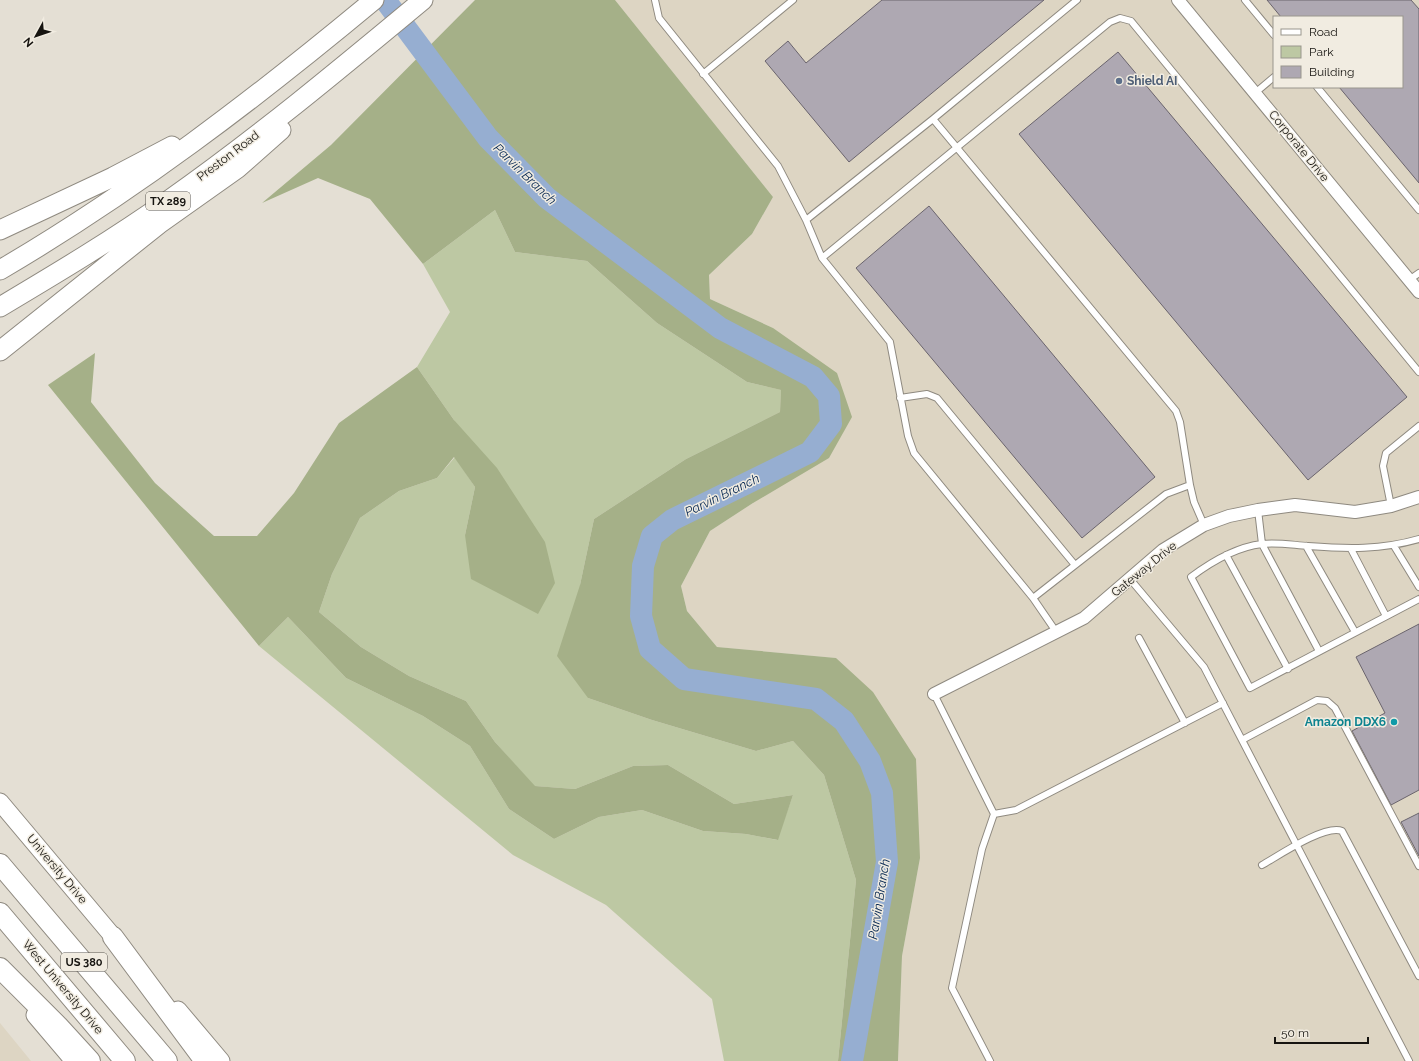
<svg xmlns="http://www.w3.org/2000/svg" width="1419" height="1061" font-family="Raleway,sans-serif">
	<rect width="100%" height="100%" fill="#e4dfd4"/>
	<path fill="#ddd5c3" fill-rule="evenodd" d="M615 0H1419V1061H898L902 956 920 858 836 658 717 647 687 611 681 586 710 531 753 503 773 328 710 299 709 275 752 234 773 197ZM1274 17H1402V87H1274Z
		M0 1023 31 1061H0Z"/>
	<path fill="#bdc8a3" d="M495 210 515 252 587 261 657 323 747 382 781 390 780 412 686 459 594 519 580 585 588 698 652 720 756 751 793 741 824 775 856 880 838 1061H724L712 999 606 905 513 855 259 646 288 617 346 678 423 716 470 746 509 809 554 839 599 817 642 810 703 831 746 834 777 840 793 795 734 804 668 765 633 766 575 789 534 786 495 742 466 701 409 676 361 647 319 612 332 574 360 518 399 491 437 478 455 457 475 487 465 535 538 613 454 420 417 367 450 312 423 264Z"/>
	<path fill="#a5b088" d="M475 0H615L773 197 752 234 709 275 710 299 773 328 837 373 852 417 829 458 753 503 710 531 681 586 687 611 717 647 836 658 873 692 916 759 920 858 902 956 898 1061H838L856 880 824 775 793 741 756 751 652 720 588 698 557 656 580 585 594 519 686 459 780 412 781 390 747 382 657 323 587 261 515 252 495 210 423 264 370 199 318 178 262 203 331 145Z
		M95 353 91 402 155 483 214 536H257L294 493 339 423 417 367 454 420 497 468 545 542 555 583 538 614 471 579 465 535 475 487 454 457 437 478 399 491 360 518 332 574 319 612 361 647 409 676 466 701 495 742 535 786 575 789 633 766 668 765 734 804 793 795 778 840 746 834 703 831 642 810 599 817 554 839 509 809 470 746 423 716 346 678 288 617 259 646 48 385Z"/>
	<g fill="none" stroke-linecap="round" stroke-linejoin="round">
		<path stroke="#96aed1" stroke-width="22" d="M385 0 488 138 547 198 720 328 813 377 829 396 831 424 810 452 672 520 652 536 643 566 641 616 650 649 684 679 816 699 844 721 870 761 882 793 887 862 852 1061"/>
	</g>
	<path fill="#aea8b2" stroke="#6a646d" d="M882 0H1044L849 162 765 61 788 41 806 63Z
		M1267 0H1411L1419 9V183L1339 87H1402V17H1281Z
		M1118 52 1407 397 1308 480 1019 134Z
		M929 206 1155 477 1082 538 856 268Z
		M1419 624V790L1391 805 1352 731 1385 713 1356 657Z
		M1419 813V856L1401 822Z"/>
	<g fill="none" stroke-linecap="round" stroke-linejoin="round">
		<defs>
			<path id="service" d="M655 0 659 18 778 166 806 220
				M1245 0 1274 35
				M703 74 793 0
				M1317 87 1419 210
				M1255 93 1274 77
				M933 119 1176 411 1180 422 1190 485 1194 502 1204 525
				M822 258 1110 22 1120 18 1131 21 1419 372
				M1409 280 1419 273
				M900 398 927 394 937 398 1075 565
				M1391 506 1383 466 1386 453 1419 426
				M1258 510 1262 544 1319 651
				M1419 539C1381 550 1347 549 1308 546 1293 545 1276 542 1262 544 1236 547 1211 562 1191 577L1250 688 1419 599
				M1306 546 1355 632
				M1394 546 1419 587
				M1351 549 1386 616
				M1226 555 1288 669
				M1130 579 1204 667 1409 1061
				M1033 598 1166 494 1190 485
				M1057 633 1033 598 914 453 908 436 890 342 822 258 806 220 933 119 1077 0
				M1139 638 1185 723
				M934 694 994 814 982 849 952 988 990 1061
				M1242 740 1317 700 1327 701 1335 708 1419 866
				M994 814 1016 810 1223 703
				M1262 865C1278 856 1325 824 1342 831L1419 976"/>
			<path id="minor" d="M1178 0 1419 292
				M934 694 1084 618 1163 550 1204 525 1229 516 1258 510 1295 505 1355 512 1391 506 1419 497"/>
			<path id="secondary" d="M0 802 121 946
				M178 1010 221 1061
				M35 1015 74 1061"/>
			<path id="primary" d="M0 230 113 177 172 146
				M0 270C133 192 255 99 374 0
				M0 307C57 273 114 239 169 200 257 138 340 69 423 0
				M0 351 159 224 238 168 281 130"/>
			<path id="trunk" d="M0 864 167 1061
				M0 913 125 1061
				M113 937 205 1061
				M0 968 58 1026 90 1061"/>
		</defs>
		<use href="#service" stroke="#8f8a80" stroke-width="8"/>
		<use href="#minor" stroke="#8f8a80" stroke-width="14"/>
		<use href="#secondary" stroke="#8f8a80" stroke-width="19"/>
		<use href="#primary" stroke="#8f8a80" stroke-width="21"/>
		<use href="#trunk" stroke="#8f8a80" stroke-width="22"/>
		<use href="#service" stroke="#fff" stroke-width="6"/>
		<use href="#minor" stroke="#fff" stroke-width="12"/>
		<use href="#secondary" stroke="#fff" stroke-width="17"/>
		<use href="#primary" stroke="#fff" stroke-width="19"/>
		<use href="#trunk" stroke="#fff" stroke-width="20"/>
	</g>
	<circle fill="#5c6f8a" stroke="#f1ece1" stroke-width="1.5" cx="1119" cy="81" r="4"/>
	<circle fill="#0f9aa8" stroke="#f1ece1" stroke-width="1.5" cx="1394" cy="722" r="4"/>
	<g text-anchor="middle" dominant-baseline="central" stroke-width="3" stroke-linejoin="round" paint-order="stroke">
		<g fill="#f1ece1" stroke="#58554f" stroke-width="1">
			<rect x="146" y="192" width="44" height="18" rx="3"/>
			<rect x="61" y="953" width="46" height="18" rx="3"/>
		</g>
		<g font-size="11" font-weight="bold" fill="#161410">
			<text x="168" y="201">TX 289</text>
			<text x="84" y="962">US 380</text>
		</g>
		<g font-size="12" font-weight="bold" fill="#4e5e75" stroke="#f1ece1" text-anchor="start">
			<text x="1127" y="81">Shield AI</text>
		</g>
		<g font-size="12" fill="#161410" stroke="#f1ece1">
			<text transform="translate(1299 146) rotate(51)">Corporate Drive</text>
			<text transform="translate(228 156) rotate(-37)">Preston Road</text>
			<text transform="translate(1144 569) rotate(-39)">Gateway Drive</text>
			<text transform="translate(57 869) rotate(50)">University Drive</text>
			<text transform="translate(63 987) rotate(50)">West University Drive</text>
		</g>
		<g font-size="12" font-weight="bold" fill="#0d838f" stroke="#f1ece1" text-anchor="end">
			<text x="1386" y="722">Amazon DDX6</text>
		</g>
		<g font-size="13" font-style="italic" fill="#072853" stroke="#f1ece1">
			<text transform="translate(525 174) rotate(44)">Parvin Branch</text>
			<text transform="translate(722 495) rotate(-26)">Parvin Branch</text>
			<text transform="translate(879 899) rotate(-81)">Parvin Branch</text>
		</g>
	</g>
	<rect x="1273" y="16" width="130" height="72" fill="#f1ece1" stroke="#99968d"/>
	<rect x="1281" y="29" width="20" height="6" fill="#ffffff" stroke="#99968d"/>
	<text x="1309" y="36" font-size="12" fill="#161410">Road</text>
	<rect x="1281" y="46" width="20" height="12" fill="#bdc8a3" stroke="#99968d"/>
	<text x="1309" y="56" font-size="12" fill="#161410">Park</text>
	<rect x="1281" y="66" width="20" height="12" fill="#aea8b2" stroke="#99968d"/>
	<text x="1309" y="76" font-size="12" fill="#161410">Building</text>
	<g transform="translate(36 36) rotate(230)" stroke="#f1ece1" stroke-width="3" paint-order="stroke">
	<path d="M0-3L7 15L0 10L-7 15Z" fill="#161410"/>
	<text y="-6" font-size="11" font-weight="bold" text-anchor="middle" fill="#161410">N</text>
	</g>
	<path d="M1275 1037v6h93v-6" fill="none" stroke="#161410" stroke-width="2"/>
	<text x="1281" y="1037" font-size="12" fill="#161410" stroke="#f1ece1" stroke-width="3" paint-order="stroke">50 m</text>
</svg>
